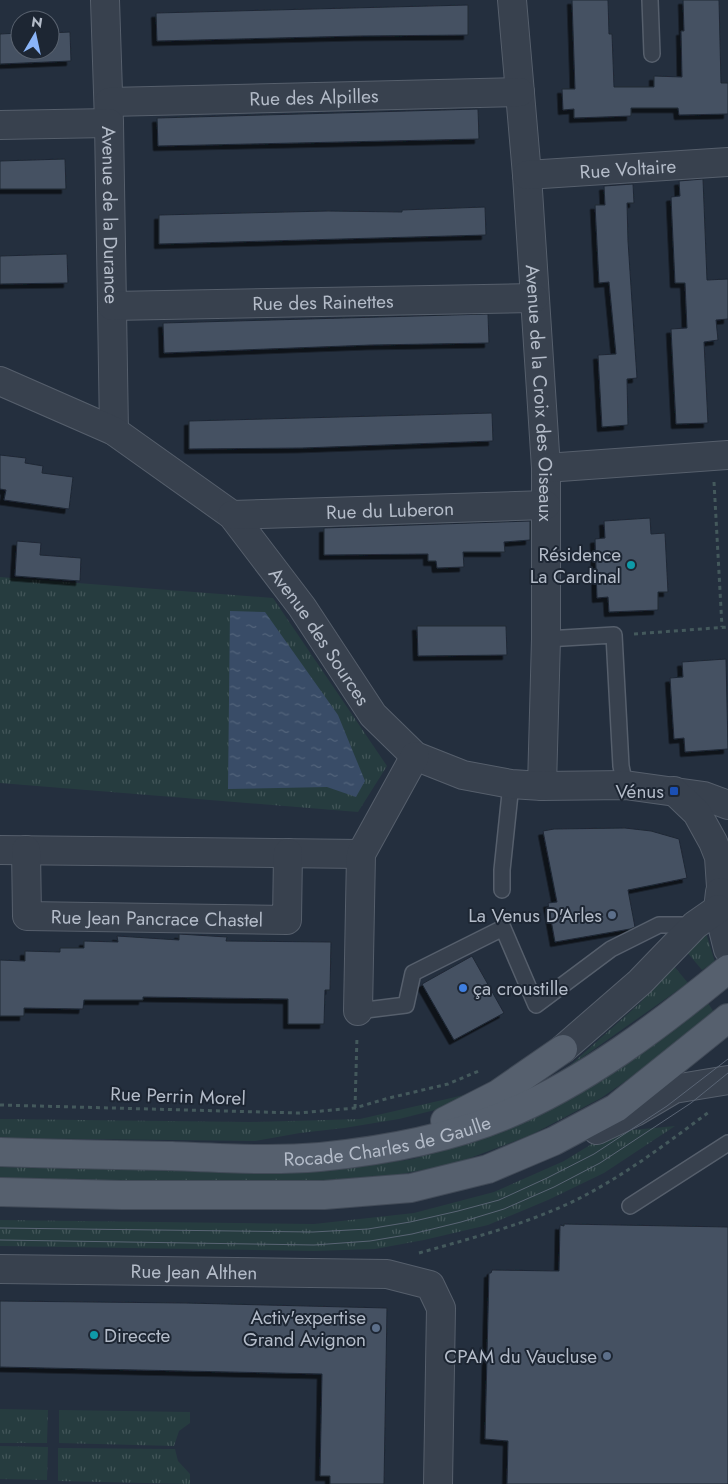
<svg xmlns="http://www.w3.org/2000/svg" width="728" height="1484" font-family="Jost,sans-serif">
	<defs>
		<pattern id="grass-tufts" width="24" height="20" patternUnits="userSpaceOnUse" patternTransform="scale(1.25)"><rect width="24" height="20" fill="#263c3f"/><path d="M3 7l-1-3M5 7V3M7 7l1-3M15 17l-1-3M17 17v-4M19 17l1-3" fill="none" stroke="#435659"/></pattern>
		<pattern id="water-ripples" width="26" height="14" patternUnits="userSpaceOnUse" patternTransform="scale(1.25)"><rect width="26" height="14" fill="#394c67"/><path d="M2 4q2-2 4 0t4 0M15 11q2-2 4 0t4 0" fill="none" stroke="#53647b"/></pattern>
		<filter id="shadow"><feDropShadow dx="-4.5" dy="4.5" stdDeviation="0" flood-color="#0009"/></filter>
	</defs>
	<rect width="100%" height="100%" fill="#242f3e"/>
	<path fill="url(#grass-tufts)" d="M0 577 273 598 387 766 358 812 0 783Z
		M705 930 715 962 702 970 686 951Z
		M673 965 688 983 566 1069 640 1003Z
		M708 1003 715 1014 665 1054 601 1098 529 1136 454 1164 391 1176 306 1184 0 1179V1167L238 1171 353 1168 413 1159 505 1131 575 1097 628 1063Z
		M473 1093 451 1106 399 1119 344 1128 300 1133 255 1141 0 1138V1119L250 1122 360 1119Z
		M675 1126 604 1173 548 1200 488 1225 424 1240 375 1249 314 1251 0 1246V1220L314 1224 414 1213 494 1192 564 1161 611 1132Z
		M0 1409 48 1410 47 1443H0Z
		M59 1410 190 1412V1423L179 1431 174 1446 59 1443Z
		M0 1446 48 1447 47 1480 0 1479Z
		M58 1448 175 1449 178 1461 190 1474V1484L58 1481Z"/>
	<path fill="url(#water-ripples)" d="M230 611 265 612 338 715 365 781 356 797 327 787 228 789Z"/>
	<path fill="#455162" stroke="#1f2835" filter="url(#shadow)" d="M572 0H608L609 34H612L614 87H654V76L682 77 681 31H684L683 0H719L721 83H728V114L679 115 678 108H631V116L574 118V109L563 110 562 89H575Z
		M468 5V35L358 36 157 41 156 13Z
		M70 32 71 61 0 64V34L20 33V50H50V33Z
		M478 109 479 139 158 146 157 118Z
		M65 159 66 189H0V161Z
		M703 179 707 280 728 279V319L716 320 718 340 704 342 708 423 676 424 671 329 687 328 685 283H675L671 197 680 196 679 181Z
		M633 184 634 203H627L628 241 637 378 627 379 628 425 602 427 598 355 616 354 609 282 599 283 595 205H605L604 186Z
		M485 207 486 235 159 244V215L328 211 402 212V210Z
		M67 254 68 283 0 284V256Z
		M488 314 489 343 371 345 164 353 163 323Z
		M492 413 493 441 302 448 189 449V421Z
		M0 455 26 458 25 463 43 466 42 473 73 477 69 509 4 500 6 490 0 489Z
		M650 518 651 534 665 533 668 592H658V610L609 612 608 597 597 598 595 539 605 538 604 521Z
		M530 521V540L504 542 505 552H463L464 567 437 568 436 561H428V554L324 555V528Z
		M17 541 41 543 40 555 81 558 80 581 15 576Z
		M417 626H506L507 655 418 656Z
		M726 659 728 749 685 752 684 738 674 739 670 678 683 677 682 662Z
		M625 828 651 831 679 839 687 878 628 890 635 927 630 929 555 942 548 903 557 902 543 831 554 829Z
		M179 934 227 937 226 941 331 942 330 990H325L324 1024H288V999L143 997V1000H84L83 1009 24 1008V1016H0V960L25 961V951L60 952V948H84V941L118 942 117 936 179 940Z
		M472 956 504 1013 454 1040 422 984Z
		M564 1224 728 1227V1484H507L508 1441 485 1439 489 1273H491L492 1270 559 1271 560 1225 564 1226Z
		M0 1301 186 1303 387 1308 384 1484H330V1476H320L322 1374 0 1367Z"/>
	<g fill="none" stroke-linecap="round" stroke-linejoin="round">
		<defs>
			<path id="lane" d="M650 0 652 54
				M546 639 614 635 621 766 625 785
				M502 890V870L511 784
				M358 1011 406 1005 413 973 503 928 536 1005 611 949 659 925H695
				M630 1206 728 1143"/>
			<g id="street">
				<path id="s1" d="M105 0 109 123 114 431"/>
				<path id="s2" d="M512 0 527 175 546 468V639L542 786"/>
				<path id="s3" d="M109 102 520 92"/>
				<path d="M0 125 109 123"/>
				<path id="s4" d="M527 175 728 162"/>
				<path id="s5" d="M112 306 534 298"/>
				<path id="s6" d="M0 381 114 431 232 515 302 607 373 715 415 756 463 775 511 784 542 786 625 785 704 796 728 805"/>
				<path d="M546 468 728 455"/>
				<path id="s7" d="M232 515 546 505"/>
				<path d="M674 791 697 813 713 842 719 857 721 887"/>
				<path d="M0 850 361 854"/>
				<path id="s8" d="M26 850 27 916 287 920 288 853"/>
				<path d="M720 892 718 909 728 949"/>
				<path d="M358 1011 361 854 415 756"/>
				<path d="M563 1049 640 982 695 925 718 909"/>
				<path d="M597 1130 635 1112 674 1089 728 1080"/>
				<path id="s9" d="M0 1269 387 1274 430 1285 441 1308 438 1484"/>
			</g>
			<g id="primary">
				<path d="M445 1121 498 1094 563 1049"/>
				<path id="s10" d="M0 1152C57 1154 115 1155 172 1156 221 1158 271 1161 320 1157 381 1151 447 1139 503 1116 584 1083 661 1024 728 969"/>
				<path d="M0 1192 121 1195H324L411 1188 488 1169 554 1141 616 1108 728 1018"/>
			</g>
		</defs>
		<use href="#lane" stroke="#565f6c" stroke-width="18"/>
		<use href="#street" stroke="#565f6c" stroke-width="30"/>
		<use href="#primary" stroke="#414a57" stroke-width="30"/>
		<path stroke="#44595c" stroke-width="3" stroke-dasharray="4 4" stroke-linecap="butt" d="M714 482 722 627
			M634 634 728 627
			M0 1105 299 1113 355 1108 389 1098 448 1084 481 1070
			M355 1108 357 1036
			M419 1253C472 1238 527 1224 576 1200 624 1176 667 1143 709 1112"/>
		<use href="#lane" stroke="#38414e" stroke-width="15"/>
		<use href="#street" stroke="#38414e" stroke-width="28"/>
		<use href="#primary" stroke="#56606e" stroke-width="28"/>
		<path stroke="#5a6575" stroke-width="1" d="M0 1228 313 1232 368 1229 410 1222 458 1211 499 1200 547 1178 594 1154 667 1106 728 1059
			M0 1240 314 1245 370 1241 412 1234 461 1222 504 1209 554 1187 600 1163 691 1103 728 1073"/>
	</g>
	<g fill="#0f9aa8" stroke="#1d2633" stroke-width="2">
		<circle cx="631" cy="565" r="5"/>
		<circle cx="94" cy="1335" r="5"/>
	</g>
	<rect fill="#1a4fb4" stroke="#1d2633" stroke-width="2" x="669" y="786" width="10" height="10" rx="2.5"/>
	<g fill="#5c6f8a" stroke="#1d2633" stroke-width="2">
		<circle cx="612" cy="915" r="5"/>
		<circle cx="376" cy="1328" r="5"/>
		<circle cx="607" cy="1356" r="5"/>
	</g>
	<circle fill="#3f7fe0" stroke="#1d2633" stroke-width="2" cx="463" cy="988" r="5"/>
	<g text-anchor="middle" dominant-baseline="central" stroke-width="4" stroke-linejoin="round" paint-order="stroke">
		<g font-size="19" fill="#b4bcc9" stroke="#1d2633">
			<text stroke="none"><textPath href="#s3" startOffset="205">Rue des Alpilles</textPath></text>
			<text stroke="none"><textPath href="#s4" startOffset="101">Rue Voltaire</textPath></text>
			<text stroke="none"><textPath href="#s1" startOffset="215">Avenue de la Durance</textPath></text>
			<text stroke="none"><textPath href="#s5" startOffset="211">Rue des Rainettes</textPath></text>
			<text stroke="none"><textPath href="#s2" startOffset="394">Avenue de la Croix des Oiseaux</textPath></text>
			<text stroke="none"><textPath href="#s7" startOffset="158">Rue du Luberon</textPath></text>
			<text stroke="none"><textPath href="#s6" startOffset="419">Avenue des Sources</textPath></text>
			<text stroke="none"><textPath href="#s8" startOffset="196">Rue Jean Pancrace Chastel</textPath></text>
			<text transform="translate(178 1096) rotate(2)">Rue Perrin Morel</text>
			<text stroke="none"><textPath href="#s10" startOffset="389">Rocade Charles de Gaulle</textPath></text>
			<text stroke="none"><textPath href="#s9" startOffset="194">Rue Jean Althen</textPath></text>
		</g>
		<g font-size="19" fill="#b4bcc9" stroke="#1d2633" text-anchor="end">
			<text x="621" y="554">Résidence<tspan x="621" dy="22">La Cardinal</tspan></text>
			<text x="664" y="791">Vénus</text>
			<text x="602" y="915">La Venus D'Arles</text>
			<text x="473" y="988" text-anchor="start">ça croustille</text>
			<text x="366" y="1317">Activ'expertise<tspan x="366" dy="22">Grand Avignon</tspan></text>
			<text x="104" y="1335" text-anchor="start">Direccte</text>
			<text x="597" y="1356">CPAM du Vaucluse</text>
		</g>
	</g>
	<g transform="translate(35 35) rotate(9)"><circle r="24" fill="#1d2633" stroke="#59626f"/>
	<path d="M0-4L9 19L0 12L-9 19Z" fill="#8ab4f8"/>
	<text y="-8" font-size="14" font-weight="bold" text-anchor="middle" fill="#b4bcc9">N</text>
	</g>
</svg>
